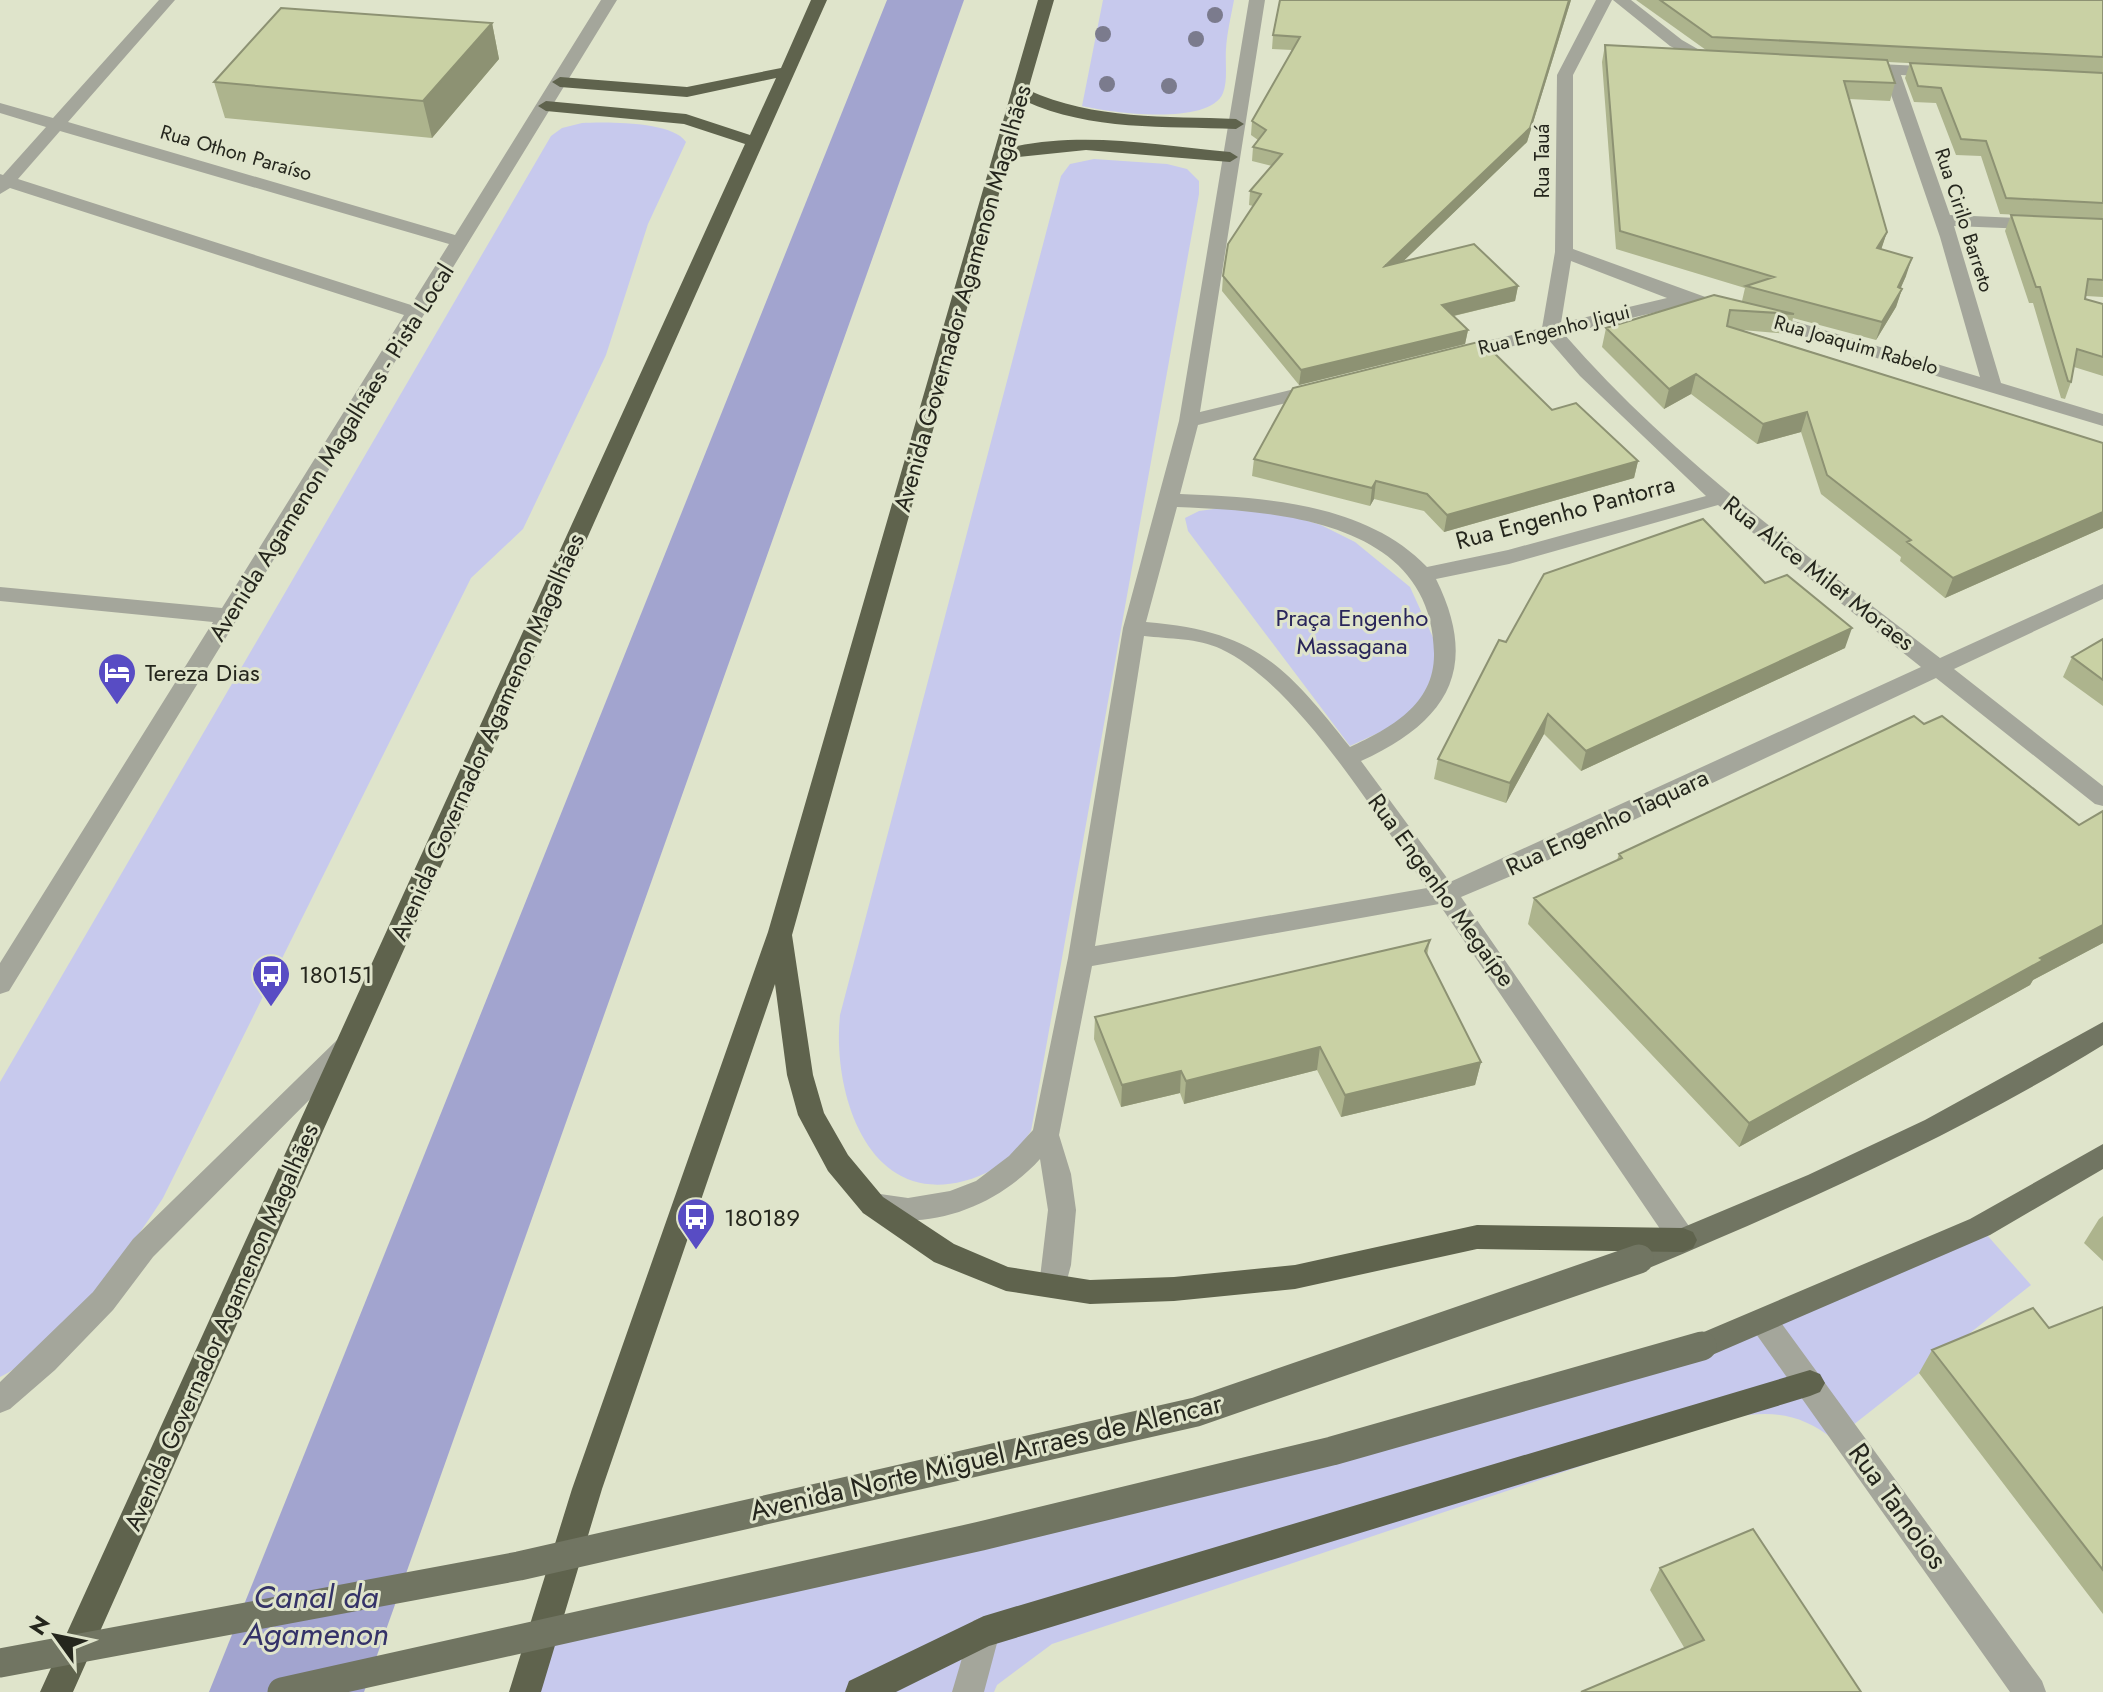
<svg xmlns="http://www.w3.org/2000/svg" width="2103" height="1692" font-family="Jost,sans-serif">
	<rect width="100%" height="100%" fill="#dfe4cb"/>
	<path fill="#c7c9ed" d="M1103 0H1234C1231 16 1227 33 1226 49 1225 63 1228 80 1223 93 1210 126 1111 113 1082 106Z
		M582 123C606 122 672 121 686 142L648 224 606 355 523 529 471 578 163 1198C126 1255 60 1347 0 1377V1082L551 136 562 128Z
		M1094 159 1167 164 1187 169 1199 181V194L1031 1131C1014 1156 993 1174 964 1181 866 1207 832 1090 840 1015L1061 176 1070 164Z
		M1221 508 1274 511 1321 525 1355 542 1410 587 1446 666 1428 700 1391 727 1350 746 1188 531 1185 518 1199 511Z
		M1980 1227 2031 1285 1834 1440C1792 1405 1752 1411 1703 1425L1052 1644 997 1685 994 1692H525L542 1632 1593 1382Z"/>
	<path fill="#a2a4cf" d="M887 0H964L364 1692H209Z"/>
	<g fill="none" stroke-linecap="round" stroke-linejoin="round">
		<path fill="#a4a69b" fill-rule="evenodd" d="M159 0H175L68 122 455 235 601 0H617L9 991 0 994V963L213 622 0 601V587L222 608 404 315 10 188 0 194V174L3 175 46 127 0 113V103L53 118ZM60 131 449 244 411 305 18 179Z
			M1249 0H1265L1200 412 1319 383 1329 389 1326 393 1198 425 1180 494C1262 497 1366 503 1427 567L1508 550 1706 496 1580 376 1547 338 1455 360 1446 354 1448 350 1542 328 1555 252 1557 75 1596 0H1612L1573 75V249L1733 307 1724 313 1686 305 1564 334C1672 459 1810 557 1940 658L2103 584V599L1954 669 2103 786V806L2095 804 1936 678 1542 863 1461 897 1693 1232 1697 1240 1693 1248 1683 1252 1673 1248 1439 904 1092 966 1059 1135 1071 1174 1076 1210 1071 1265 1063 1295 1053 1298 1043 1295 1039 1286 1048 1210 1040 1159C998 1206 925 1235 863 1213L859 1205 863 1197 873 1193 908 1198 950 1191 976 1181 1009 1156 1033 1130 1068 958 1123 628 1179 421ZM1571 261 1667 298 1561 323ZM1718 505 1921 667 1450 882 1361 761C1446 722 1481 670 1436 579L1509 564ZM1177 507C1276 511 1432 520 1434 653 1435 704 1391 728 1350 747 1285 665 1255 631 1146 622ZM1144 636C1169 639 1198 638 1221 649 1298 685 1378 819 1427 888L1095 946Z
			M1613 0H1631L1682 40 1715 59 1701 62 1670 46Z
			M1858 63 1941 67 1949 72 1941 77 1901 75 1950 215 2103 222V232L1954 226 2001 383 2103 414V426L1753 321 1751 317 1760 311 1767 313 1980 377 1940 237 1884 74 1852 71 1850 68Z
			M346 1037 355 1040 359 1047 355 1054 153 1257 113 1310 55 1370 10 1409 0 1413V1382L93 1292 133 1239 337 1040Z
			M1764 1309 1774 1313 2042 1681 2046 1692H2010L1754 1331 1750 1322 1754 1313Z
			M984 1616 995 1621 1000 1632 984 1692H952L973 1621Z"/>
		<path fill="#717562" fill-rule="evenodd" d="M2103 1022V1045C1959 1134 1805 1202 1649 1268L1639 1271 1629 1268 1625 1259 1629 1250 1808 1175 1925 1120Z
			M2103 1144V1169L1990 1235 1712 1355 1702 1359 1692 1355 1687 1346 1692 1337 1970 1219Z"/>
		<path fill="#5f634d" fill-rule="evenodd" d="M811 0H827L73 1692H40L745 144 684 124 546 111 538 106 546 101 686 114 750 135 776 78 687 97 560 87 552 82 560 77 687 87 781 68Z
			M1038 0H1054L1028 90C1094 120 1166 116 1236 119L1244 124 1236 129C1166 126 1090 131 1025 101L1012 147C1084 131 1158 145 1230 152L1238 157 1230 162 1086 150 1009 158 792 935 813 1075 824 1113 848 1155 883 1197 954 1244 1008 1267 1090 1280 1174 1277 1295 1265 1477 1225 1683 1228 1693 1232 1697 1240 1693 1248 1683 1252 1477 1249 1295 1289 1174 1301 1090 1304 1006 1291 934 1262 863 1213 828 1171 798 1115 787 1075 775 984 602 1489 541 1692H509L572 1489 768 932Z
			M1810 1370 1820 1374 1825 1383 1820 1392 1810 1396 989 1646 896 1692H845L849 1681 984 1616Z"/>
		<path stroke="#717562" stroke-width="29" d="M0 1663 519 1566 1196 1412 1639 1259
			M282 1692 981 1536 1332 1451 1702 1346"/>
	</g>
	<g fill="#7b7b8d">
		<circle cx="1215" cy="15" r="8"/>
		<circle cx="1103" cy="34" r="8"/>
		<circle cx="1196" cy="39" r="8"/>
		<circle cx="1107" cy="84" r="8"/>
		<circle cx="1169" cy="86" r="8"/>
	</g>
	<path fill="#adb48d" d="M1280 0H1571L1527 142 1403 261 1518 286 1515 301 1454 316 1468 330 1465 344 1299 385 1222 291 1223 276 1253 206 1249 205 1250 191 1272 166 1252 161 1253 147 1258 140 1251 135 1252 121 1292 50 1272 49 1273 35Z
		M1636 0H2103V73L1888 62 1895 83 1890 101 1849 99 1887 232 1881 249 1906 276 1900 289H1902L1896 307 1876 340 1793 318 1789 334 1742 330 2103 443V528L1945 598 1900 561 1901 557 1821 494 1801 432 1757 444 1691 394 1664 409 1602 347 1606 328 1742 301 1745 288 1616 249 1602 62 1605 45 1706 50Z
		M492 23 499 59 432 138 225 118 214 82Z
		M1910 63 2103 73V297L2086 296 2085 299 2103 304V376L2074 367 2071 382 2065 399 2061 398 2033 303H2029L2005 231 2011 215H2022L2000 214 1981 156 1956 155 1936 103 1914 102 1905 78Z
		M1254 459 1638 461 1634 478 1444 532 1424 511 1374 499 1370 506 1252 476Z
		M1765 583 1845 648 1581 771 1544 734 1506 803 1434 779 1438 759 1506 642Z
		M2103 639V706L2063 677 2072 657Z
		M1924 724 2079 825 2103 811V943L2033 980 2030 985 1739 1147 1528 924 1534 898 1617 860 1619 854Z
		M1430 940 1427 956 1481 1062 1475 1085 1341 1117 1317 1070 1184 1104 1180 1093 1121 1107 1094 1039 1095 1017Z
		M2103 1216V1261L2084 1243 2099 1219Z
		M2103 1307V1614L1919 1373 1932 1350 2049 1328Z
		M1660 1568 1861 1692 1685 1649 1650 1590Z"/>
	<path fill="#8d9273" d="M1569 0H1571L1527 142 1384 280 1385 266Z
		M492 23 499 59 432 138 423 101Z
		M1887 232 1881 250 1877 248Z
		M1912 258 1906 276 1895 301 1902 289 1896 307 1876 340 1882 322Z
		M1518 286 1515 301 1440 319 1442 305Z
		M1468 330 1465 344 1299 385 1301 370Z
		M1696 374 1691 394 1664 409 1669 389Z
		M1807 412 1801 432 1757 444 1763 424Z
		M1638 461 1634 478 1444 532 1447 515Z
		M1376 481 1374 499 1370 506 1372 488Z
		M2103 512V528L1945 598 1953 578Z
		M1852 628 1845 648 1581 771 1586 751Z
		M1548 714 1544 734 1506 803 1510 783Z
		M2103 925V943L2033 980 2030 985 1739 1147 1749 1123 2040 958Z
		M1320 1047 1317 1070 1184 1104 1186 1081Z
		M1481 1062 1475 1085 1341 1117 1345 1095Z
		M1181 1071 1180 1093 1121 1107 1122 1085Z"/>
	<path fill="#c9d1a4" stroke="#8d9273" stroke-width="2" d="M1280 0H1569L1530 128 1385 266 1474 244 1518 286 1442 305 1468 330 1301 370 1223 276 1228 244 1261 194 1250 191 1282 154 1253 147 1266 130 1252 121 1300 37 1273 35Z
		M1660 0H2103V57L1712 37Z
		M281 8 492 23 423 101 214 82Z
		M1605 45 1887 60 1895 83 1844 81 1887 232 1877 248 1912 258 1898 287 1902 289 1882 322 1746 286 1774 277 1620 231Z
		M1910 63 2103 73V203L2006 198 1986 141 1961 139 1941 88 1918 86Z
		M2011 215 2103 219V280L2088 279 2085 299 2103 304V357L2077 349 2071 382 2068 381 2040 287H2036Z
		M1714 295 1794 314 1730 310 1727 326 2103 443V512L1953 578 1907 542 1911 540 1827 475 1807 412 1763 424 1696 374 1669 389 1606 328Z
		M1482 341 1552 410 1576 403 1638 461 1447 515 1427 494 1376 481 1372 488 1254 459 1293 388Z
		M1703 519 1765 583 1787 575 1852 628 1586 751 1548 714 1510 783 1438 759 1499 640 1506 642 1544 574Z
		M2103 639V680L2072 657Z
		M1914 716 1924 724 1942 716 2079 825 2103 811V925L2040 958 2043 960 1749 1123 1534 898 1622 858 1619 854Z
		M1430 940 1425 951 1481 1062 1345 1095 1320 1047 1186 1081 1181 1071 1122 1085 1095 1017Z
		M2103 1307V1570L1932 1350 2033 1308 2049 1328Z
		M1753 1529 1861 1692H1581L1704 1640 1660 1568Z"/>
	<defs>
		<symbol id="hotel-pin" viewBox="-11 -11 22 30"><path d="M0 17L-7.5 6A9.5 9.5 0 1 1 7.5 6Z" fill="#584cc4" stroke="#dfe4cb"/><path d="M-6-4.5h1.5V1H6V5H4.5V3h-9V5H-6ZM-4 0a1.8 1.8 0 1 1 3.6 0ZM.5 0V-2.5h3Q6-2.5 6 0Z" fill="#fff"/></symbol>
		<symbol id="bus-pin" viewBox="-11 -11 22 30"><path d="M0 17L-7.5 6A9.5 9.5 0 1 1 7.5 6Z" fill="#584cc4" stroke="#dfe4cb"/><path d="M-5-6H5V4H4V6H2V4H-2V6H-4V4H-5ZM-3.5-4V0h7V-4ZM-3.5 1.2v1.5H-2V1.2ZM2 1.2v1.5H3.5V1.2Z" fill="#fff"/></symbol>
	</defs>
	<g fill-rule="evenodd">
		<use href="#hotel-pin" x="95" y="650" width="44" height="60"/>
		<use href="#bus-pin" x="249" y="952" width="44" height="60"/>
		<use href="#bus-pin" x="674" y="1195" width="44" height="60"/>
	</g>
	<g text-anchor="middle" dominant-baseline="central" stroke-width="6" stroke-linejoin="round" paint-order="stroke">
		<g font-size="20" fill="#25261d" stroke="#dfe4cb">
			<text transform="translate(236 153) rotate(16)">Rua Othon Paraíso</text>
			<text transform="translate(1542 161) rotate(-90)">Rua Tauá</text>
			<text transform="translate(1964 220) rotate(72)">Rua Cirilo Barreto</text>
			<text transform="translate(1554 330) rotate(-14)">Rua Engenho Jiqui</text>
			<text transform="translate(1856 345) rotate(16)">Rua Joaquim Rabelo</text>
		</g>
		<g font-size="24" fill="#25261d" stroke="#dfe4cb">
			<text transform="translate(962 298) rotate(-74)">Avenida Governador Agamenon Magalhães</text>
			<text transform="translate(331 452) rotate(-58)">Avenida Agamenon Magalhães - Pista Local</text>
			<text transform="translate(1565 512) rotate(-15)">Rua Engenho Pantorra</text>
			<text transform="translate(1819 573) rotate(38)">Rua Alice Milet Moraes</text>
			<text transform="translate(487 737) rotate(-66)">Avenida Governador Agamenon Magalhães</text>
			<text transform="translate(1607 822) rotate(-25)">Rua Engenho Taquara</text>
			<text transform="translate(1442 890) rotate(54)">Rua Engenho Megaípe</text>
			<text transform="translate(221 1327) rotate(-66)">Avenida Governador Agamenon Magalhães</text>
		</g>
		<g font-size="24" fill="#29255a" stroke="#dfe4cb">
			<text x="1352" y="617">Praça Engenho<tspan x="1352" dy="28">Massagana</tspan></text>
		</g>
		<g font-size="24" fill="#25261d" stroke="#dfe4cb" text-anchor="start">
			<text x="145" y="672">Tereza Dias</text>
			<text x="299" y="974">180151</text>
			<text x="724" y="1217">180189</text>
		</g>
		<g font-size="28" fill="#25261d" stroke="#dfe4cb">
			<text transform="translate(986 1457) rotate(-13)">Avenida Norte Miguel Arraes de Alencar</text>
			<text transform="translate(1898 1506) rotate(54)">Rua Tamoios</text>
		</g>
		<g font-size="32" font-style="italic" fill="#343268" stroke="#dfe4cb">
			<text x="316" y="1597">Canal da<tspan x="316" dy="37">Agamenon</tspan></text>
		</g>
	</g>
	<g transform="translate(56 1636) rotate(303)" stroke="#dfe4cb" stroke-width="6" paint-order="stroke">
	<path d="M0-6L14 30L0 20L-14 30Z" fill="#25261d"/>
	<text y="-12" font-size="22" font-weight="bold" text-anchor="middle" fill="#25261d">N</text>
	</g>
</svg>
